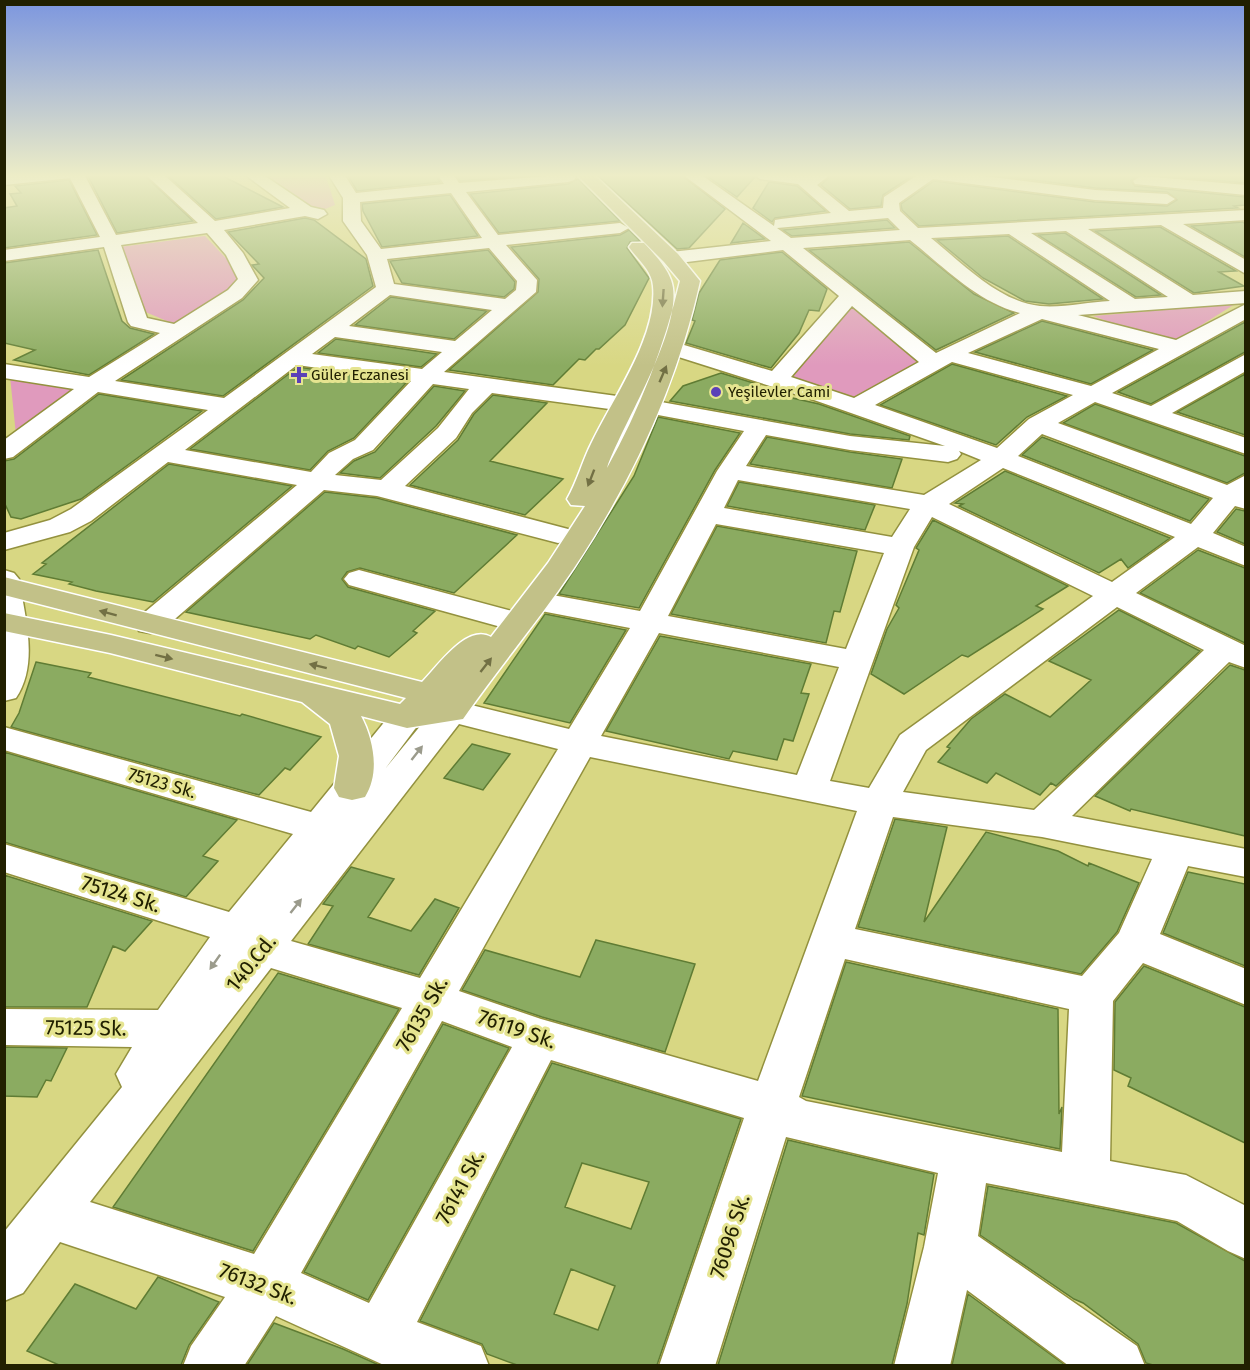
<svg xmlns="http://www.w3.org/2000/svg" width="1250" height="1370" font-family="'Fira Sans',sans-serif">
	<rect width="100%" height="100%" fill="#d8d783"/>
	<path fill="#e09abd" d="M260 174H325L335 205 320 211Z
		M205 236 236 269 237 287 174 324 143 311 120 247Z
		M1235 304 1171 344 1093 316Z
		M850 307 858 309 929 365 861 402 792 378Z
		M10 376 79 389 16 435Z"/>
	<path fill="#8bab61" stroke="#5f7c34" stroke-width="1.5" fill-rule="evenodd" d="M87 174H143L193 221 117 233Z
		M166 174H219L283 207 216 219Z
		M347 174H435L440 182 357 191Z
		M456 174H545L460 181Z
		M596 174H680L725 209 689 248 677 249Z
		M704 174H750L754 178 737 197Z
		M833 174H915L883 195 881 206 850 209 821 185Z
		M986 174H1140L1131 181 1135 186 1245 197V205L1234 206 1238 208 919 226 902 210 901 204 934 181 1095 202 1167 206 1177 200 1167 192 1095 188Z
		M1144 174H1245V183Z
		M578 179 620 221 499 233 470 194 568 184Z
		M69 180 97 235 4 248V208L17 206 10 194 21 193 15 186Z
		M769 182 797 186 826 211 775 218 772 222 753 208Z
		M450 195 478 236 382 247 363 211 362 204Z
		M305 218 314 220 366 259 373 286 223 396 121 380 243 300 264 278 252 265 259 264 228 232Z
		M887 220 895 228 792 236 783 230Z
		M1243 222 1245 224V257L1191 226Z
		M743 223 765 239 731 243Z
		M1160 227 1236 271 1219 272 1244 286 1194 293 1095 231Z
		M629 230 640 241 630 242 627 248 649 278 625 325 599 349H596L585 360 579 359 553 385 449 370 538 292 539 279 511 247 620 235Z
		M1065 233 1161 295 1136 297 1038 235Z
		M1008 236 1103 299 1049 304 1025 301 983 278 937 240Z
		M909 242 974 294 1014 313 936 350 809 250Z
		M98 250 122 321 130 328 154 334 89 375 14 360 35 350 4 343V263Z
		M488 250 515 282 514 289 504 297 402 283 390 261Z
		M782 252 827 289 819 311 809 310 799 333 771 368 686 343 695 321 692 320 699 293 720 260Z
		M391 297 487 311 454 339 355 325Z
		M1042 321 1153 350 1091 384 975 352Z
		M1245 322V352L1151 404 1118 392Z
		M336 339 437 354 421 367 318 353Z
		M952 364 1067 396 1027 417 996 445 880 405Z
		M298 367 406 383 354 438 328 451 310 470 190 449Z
		M721 373 760 385 757 390 819 404 910 436 909 440 850 434 670 401 683 386Z
		M1245 374V435L1177 412Z
		M434 386 465 391 436 426 380 478 340 473 354 461 375 452Z
		M99 394 202 411 81 499 21 519 11 517 4 502V461L14 459Z
		M493 395 547 403 490 461 563 479 525 515 410 485 458 440 474 414Z
		M1095 404 1245 456V473L1227 483 1063 423Z
		M658 417 740 433 715 470 639 608 559 594 634 476Z
		M767 437 850 452 902 459 892 488 750 464Z
		M1042 437 1209 499 1190 521 1022 455Z
		M169 464 292 486 153 602 96 591 69 584 72 582 33 574 46 564 42 563Z
		M1005 471 1170 538 1128 568 1121 559 1099 573 959 506 963 504 955 503Z
		M739 482 875 505 865 530 727 506Z
		M325 492 377 498 517 535 454 593 360 568 347 572 342 579 348 587 435 611 413 631 417 633 389 657 358 646 355 649 316 635 310 639 186 612Z
		M1236 509 1245 511V544L1217 532Z
		M933 520 1068 586 1036 606 1043 609 968 657 962 655 904 694 871 674 887 629 899 608 896 605 919 550 916 548Z
		M717 526 857 551 840 612 834 611 826 643 671 614Z
		M1198 550 1245 568V643L1140 593Z
		M1119 610 1200 651 1056 786 1051 783 1040 795 996 773 987 783 938 762 950 748 947 747 971 719 1005 694 1050 717 1091 680 1049 661Z
		M545 614 626 630 570 723 484 703Z
		M660 636 811 664 801 693 809 694 793 741 784 739 777 760 733 751 729 759 606 731Z
		M36 662 91 673 88 677 240 716 242 714 321 737 290 770 285 768 259 795 11 727 19 713Z
		M1230 665 1245 670V836L1131 809 1130 811 1095 796Z
		M472 744 510 754 483 790 444 778Z
		M4 752 237 820 203 856 218 861 186 897 4 842Z
		M895 819 947 827 924 922 986 832 1058 851 1088 866 1089 863 1139 883 1117 932 1081 974 858 927Z
		M351 867 394 879 368 917 411 931 435 899 459 908 419 975 308 944 333 906 323 904Z
		M1188 872 1245 884V966L1163 933Z
		M4 875 152 921 125 951 113 946 87 1007H4Z
		M596 940 695 964 665 1052 542 1017 462 990 485 950 580 977Z
		M846 962 1058 1009 1059 1114 1062 1107 1060 1149 802 1096Z
		M1144 966 1245 1007V1143L1128 1086 1131 1078 1114 1070 1115 1002Z
		M278 973 399 1009 253 1251 113 1207Z
		M443 1024 509 1048 368 1300 304 1272Z
		M4 1047 67 1048 51 1081 46 1080 37 1097 4 1096Z
		M552 1063 741 1119 657 1365H517L487 1354 482 1344 420 1321ZM582 1163 649 1182 631 1229 565 1207ZM571 1269 615 1286 598 1330 554 1314Z
		M788 1140 934 1174 924 1235 918 1233 907 1304 892 1365H718Z
		M988 1186 1176 1223 1245 1261V1365H1153L1146 1363 1138 1344 1083 1303 1074 1299 980 1235Z
		M158 1277 219 1302 189 1345 181 1365H59L27 1351 75 1284 136 1309Z
		M968 1294 1065 1365H952Z
		M274 1323 343 1349 379 1365H247Z"/>
	<g fill="none" stroke-linecap="round" stroke-linejoin="round">
		<defs>
			<path id="minor" d="M84 174 116 235 198 223 145 174H163L215 221 290 208 244 174H262L311 207 324 210 327 214 318 219 305 216 224 230 243 253 258 280 242 298 115 381 224 398 376 287 367 255 343 221V198L328 174H344L356 193 444 184 437 174H453L459 183 574 174 576 177 574 180 568 182 466 192 498 235 620 223 629 228 620 233 506 245 537 280 536 292 444 372 624 397 632 399 636 404 632 409 624 411 492 393 472 413 456 438 405 486 568 529 572 535 568 541 558 543 377 496 324 490 161 631 150 633 139 631 135 624 139 617 297 485 168 462 91 521 70 532 4 550V533L50 520 71 509 208 410 98 392 13 457 4 459V440L74 389 4 378V364L89 377 160 333 131 326 128 322 104 247 4 261V250L100 237 70 178 4 185V175ZM451 193 482 238 381 249 361 221 360 202ZM207 233 226 255 238 279 228 290 174 324 147 318 121 245ZM489 248 517 281 516 290 505 299 394 284 387 259ZM390 295 492 310 455 341 349 326ZM335 337 442 352 422 369 312 354ZM297 365 411 381 355 440 329 453 311 472 185 450ZM433 384 469 389 438 428 381 480 335 475 353 459 373 450Z
				M682 174H700L774 226 775 220 781 219 831 213 798 184 760 179 752 174H831L817 185 849 211 883 208 884 197 919 174H968L1095 190 1167 194 1175 199 1167 204 1095 200 933 179 899 203 900 211 918 228 1246 210V220L1183 224 1246 260V274L1161 225 1088 229 1193 295 1246 291V303L1078 315 1176 340 1246 304V319L1112 393 1151 406 1246 354V371L1172 413 1246 438V454L1095 402 1058 423 1227 485 1246 475V509L1235 506 1213 533 1246 547V566L1198 547 1136 593 1246 646V668L1229 662 1072 816 1246 849V877L1188 866 1160 934 1246 969V1005L1143 963 1113 1001 1110 1161 1186 1175 1246 1206V1259L1228 1251 1177 1221 986 1183 978 1236 1137 1346 1145 1366H1069L967 1290 950 1366H894L924 1247 938 1173 786 1137 715 1366H659L744 1118 551 1060 417 1322 481 1346 489 1366H386L276 1316 244 1366H183L191 1346 225 1297 60 1242 23 1293 4 1301V1232L122 1087 116 1074 132 1047 4 1045V1009L158 1010 210 937 4 872V844L229 912 293 834 4 750V727L311 812 395 709 407 706 419 709 424 717 385 769 439 703 451 700 569 729 630 628 536 610 525 607 521 601 525 595 536 592 640 611 717 471 744 431 642 412 638 407 642 402 650 400 850 436 945 446 814 400 666 353 663 348 666 343 674 342 772 371 839 296 783 250 671 264 664 262 662 258 664 254 671 252 771 241ZM888 218 900 230 791 238 777 228ZM1066 231 1168 297 1135 299 1031 233ZM1009 234 1110 301C1088 302 1063 308 1040 306 999 302 962 263 931 238ZM910 240C944 267 977 302 1020 313L936 353 803 248ZM852 306 919 362 854 398 791 377ZM1042 319 1159 349 1091 386 968 353ZM952 362 1073 395 1029 419 997 448 875 405ZM1042 434 1213 498 1191 524 1018 456ZM766 435 850 450 948 462 957 459 961 454 959 451 981 460 924 495 746 466ZM1003 468 1175 537 1112 582 949 504ZM738 480 910 509 892 537 724 508ZM932 517 1093 596 900 735 869 788 830 781 914 547ZM716 524 884 553 846 649 668 616ZM1117 607 1204 650 1034 810 903 792 926 750ZM659 633 839 667 797 775 601 736ZM459 724 558 749 420 978 291 941ZM590 757 857 811 758 1081 541 1019 459 991ZM893 817 1042 837 1152 859 1119 933 1082 976 855 929ZM845 959 1069 1009 1062 1152 806 1101 799 1097ZM271 968 402 1008 254 1254 90 1202ZM442 1021 512 1047 369 1303 301 1273Z
				M1141 176 1246 185V195L1135 184 1133 181Z
				M4 570 14 573 19 579C25 617 39 664 16 698L4 701Z
				M359 570 512 611 516 618 512 625 501 627 349 585 344 579 349 573Z"/>
			<path id="major" d="M576 174H593L678 254 700 281C677 385 633 479 574 568 539 620 499 667 463 719L407 728 361 716C374 741 380 773 365 797L352 800 339 797 334 788 339 756 330 724 302 702 110 653 4 631V613L111 635 400 704 406 698 4 595V577L422 682C438 666 467 623 491 637L548 563 585 506 571 505 567 499C577 482 582 462 591 444 612 399 658 337 653 286 652 270 637 259 629 247L632 243H644C654 254 666 266 671 280 687 324 622 424 607 468 640 409 664 347 680 281L664 262Z"/>
		</defs>
		<use href="#minor" stroke="#93913e" stroke-width="3"/>
		<use href="#major" stroke="#fff" stroke-width="3"/>
		<use href="#minor" fill="#fff" fill-rule="evenodd"/>
		<use href="#major" fill="#c2c188" fill-rule="evenodd"/>
	</g>
	<defs><path id="oneway-solid" d="M-6-.8H1V-3.2L6.5 0L1 3.2V.8H-6Z" transform="scale(1.5)"/></defs>
	<g fill="#727044">
		<use href="#oneway-solid" transform="translate(663 298) rotate(94)"/>
		<use href="#oneway-solid" transform="translate(663 374) rotate(-67)"/>
		<use href="#oneway-solid" transform="translate(591 478) rotate(111)"/>
		<use href="#oneway-solid" transform="translate(108 613) rotate(-165)"/>
		<use href="#oneway-solid" transform="translate(164 657) rotate(14)"/>
		<use href="#oneway-solid" transform="translate(486 665) rotate(-52)"/>
		<use href="#oneway-solid" transform="translate(318 666) rotate(-166)"/>
	</g>
	<g fill="#9b9b8c">
		<use href="#oneway-solid" transform="translate(417 753) rotate(-52)"/>
		<use href="#oneway-solid" transform="translate(296 906) rotate(-52)"/>
		<use href="#oneway-solid" transform="translate(215 962) rotate(125)"/>
	</g>
	<linearGradient id="sky" x2="0" y2="1"><stop stop-color="#7c96df"/><stop offset="0.48" stop-color="#ededc7"/><stop offset="1" stop-color="#ededc7" stop-opacity="0"/></linearGradient>
	<rect width="1250" height="366" fill="url(#sky)"/>
	<g fill="#5b40b8" stroke="#e5e490" stroke-width="2">
		<path d="M296 366h6v6h6v6h-6v6h-6v-6h-6v-6h6z"/>
		<circle cx="716" cy="392" r="6"/>
	</g>
	<g text-anchor="middle" dominant-baseline="central" stroke-width="6" stroke-linejoin="round" paint-order="stroke">
		<g font-size="15" fill="#212000" stroke="#e5e490" text-anchor="start">
			<text x="311" y="375">Güler Eczanesi</text>
			<text x="728" y="392">Yeşilevler Cami</text>
		</g>
		<g font-size="18" fill="#212000" stroke="#e5e490">
			<text transform="translate(162 783) rotate(16)">75123 Sk.</text>
		</g>
		<g font-size="21" fill="#212000" stroke="#e5e490">
			<text transform="translate(121 894) rotate(17)">75124 Sk.</text>
			<text transform="translate(251 963) rotate(-51)">140.Cd.</text>
			<text transform="translate(422 1014) rotate(-60)">76135 Sk.</text>
			<text transform="translate(86 1028) rotate(1)">75125 Sk.</text>
			<text transform="translate(517 1029) rotate(19)">76119 Sk.</text>
			<text transform="translate(460 1187) rotate(-62)">76141 Sk.</text>
			<text transform="translate(730 1236) rotate(-72)">76096 Sk.</text>
			<text transform="translate(258 1284) rotate(21)">76132 Sk.</text>
		</g>
	</g>
	<rect width="1250" height="1370" fill="none" stroke="#212000" stroke-width="12"/>
</svg>
